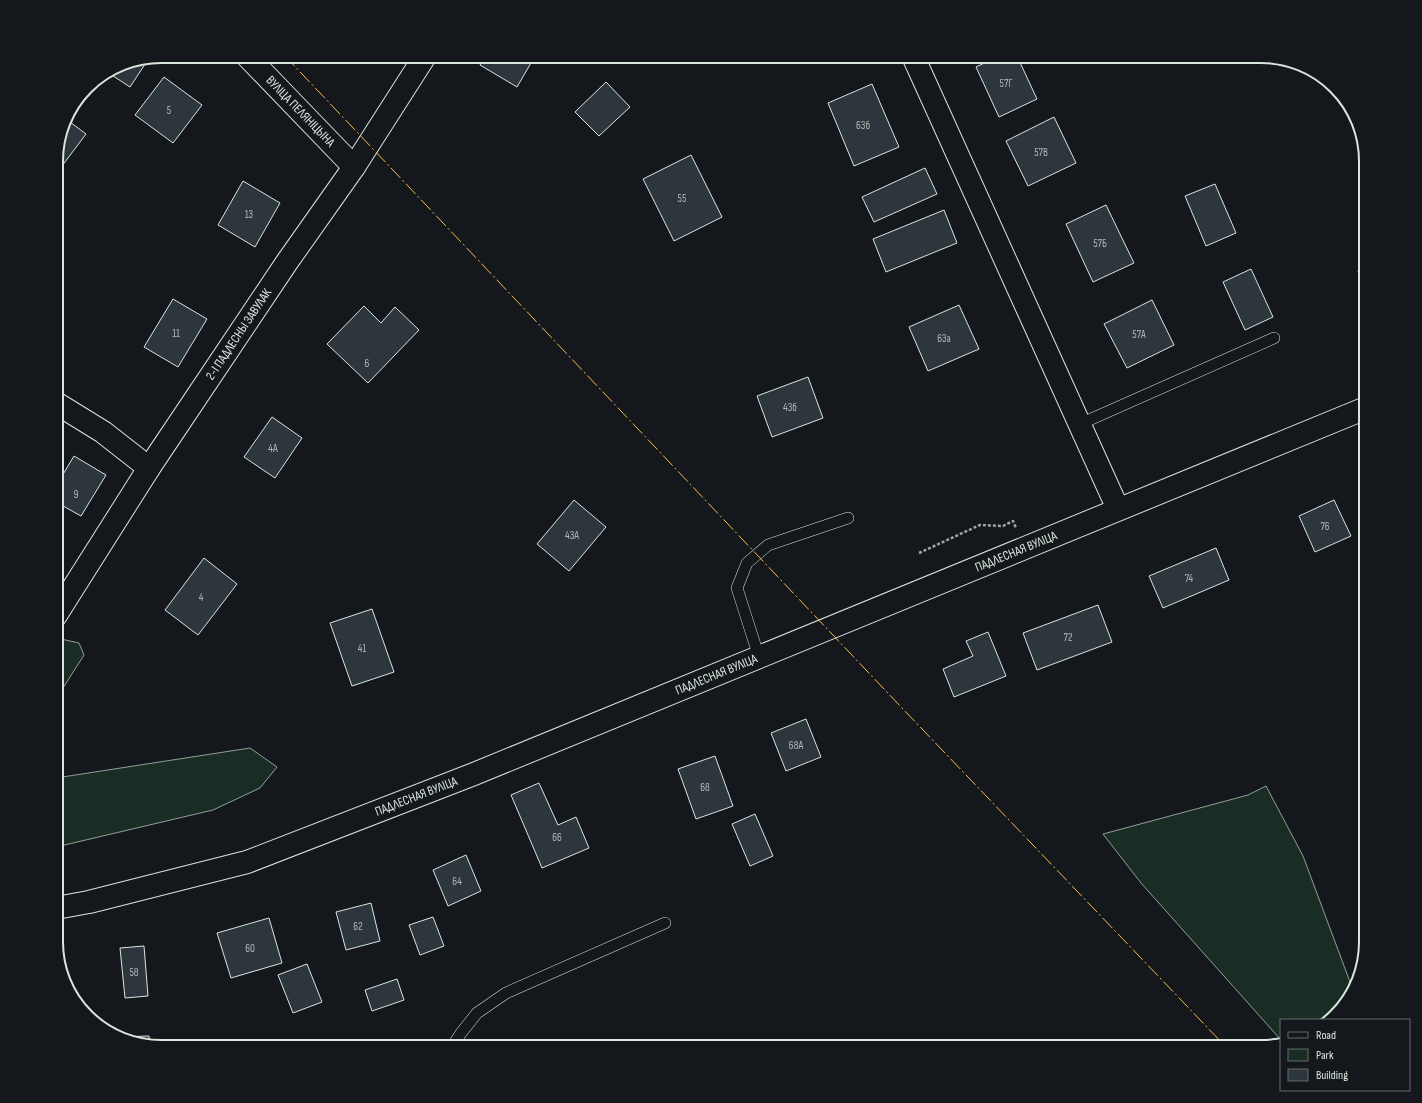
<svg xmlns="http://www.w3.org/2000/svg" width="1422" height="1103" font-family="'Sofia Sans Condensed',sans-serif">
	<rect width="100%" height="100%" fill="#14181c"/>
	<path fill="#1a2d24" stroke="#939e99" d="M61 639 79 643 84 655 56 699V647Z
		M250 748 277 767 260 788 213 810 56 847V778Z
		M1266 786 1303 856 1353 990 1344 1006 1327 1020H1281V1040L1141 883 1103 834 1248 795Z"/>
	<path fill="#2c363c" stroke="#d8e6dc" d="M485 56H535L517 87 480 65Z
		M999 56H1017L1037 99 999 117 976 67Z
		M149 58 130 87 107 72 121 64Z
		M164 77 202 105 173 143 135 115Z
		M606 82 630 107 599 136 575 112Z
		M872 84 899 147 854 166 828 103Z
		M1054 117 1076 163 1028 186 1006 141Z
		M66 119 86 134 56 174V154Z
		M691 155 722 217 674 241 643 179Z
		M925 168 937 194 874 222 862 197Z
		M243 181 280 203 255 247 218 225Z
		M1215 184 1236 233 1206 246 1185 196Z
		M1106 205 1134 263 1093 282 1066 224Z
		M944 210 957 243 886 272 873 239Z
		M1366 268V294L1358 271Z
		M1251 269 1273 317 1245 330 1223 282Z
		M56 298 63 302 56 313Z
		M173 299 207 319 178 367 144 347Z
		M1152 300 1174 345 1127 368 1104 324Z
		M959 305 979 349 928 371 909 327Z
		M364 306 381 323 395 307 419 330 368 383 327 344Z
		M808 377 823 418 772 437 757 396Z
		M272 417 302 438 275 478 244 457Z
		M74 456 106 475 81 516 56 502V486Z
		M574 500 606 527 569 571 537 544Z
		M1334 500 1351 536 1315 552 1299 516Z
		M56 538 63 542 56 554Z
		M1216 548 1229 580 1163 608 1149 576Z
		M204 558 237 584 198 635 165 610Z
		M1098 605 1112 642 1037 670 1023 633Z
		M372 609 394 672 352 686 330 623Z
		M988 632 1006 676 954 697 943 669 973 656 966 641Z
		M806 719 821 757 786 771 771 733Z
		M715 756 733 806 696 819 678 769Z
		M539 783 558 825 576 817 589 848 542 868 511 795Z
		M755 814 773 856 750 866 732 824Z
		M466 855 481 891 448 906 433 870Z
		M371 903 380 941 346 950 336 912Z
		M433 917 444 946 420 955 409 925Z
		M269 918 282 963 231 978 217 933Z
		M144 946 148 996 125 998 120 948Z
		M307 964 322 1002 293 1013 278 975Z
		M397 979 404 1000 372 1011 365 990Z
		M149 1036 150 1045 127 1041 120 1038V1037Z"/>
	<g fill="none" stroke-linecap="round" stroke-linejoin="round">
		<defs>
			<path id="lane" d="M1080 424 1274 338
				M759 657 737 588 747 563 768 545 848 518
				M452 1047 461 1033 477 1013 506 993 665 923"/>
			<g id="street">
				<path id="s1" d="M247 56 354 167"/>
				<path d="M913 56 1118 509"/>
				<path d="M56 403 103 432 149 468"/>
				<path id="s2" d="M56 615 149 468 287 262 354 167 425 56"/>
			</g>
			<g id="secondary">
				<path id="s3" d="M56 908 89 902 247 862 474 774 1366 408"/>
			</g>
		</defs>
		<use href="#lane" stroke="#d8e6dc" stroke-width="12"/>
		<use href="#street" stroke="#d8e6dc" stroke-width="24"/>
		<use href="#secondary" stroke="#d8e6dc" stroke-width="24"/>
		<path stroke="#9da8a2" stroke-width="2.5" stroke-dasharray="3 2" stroke-linecap="butt" d="M919 553 980 525 1003 526 1013 521 1016 528"/>
		<use href="#lane" stroke="#14181c" stroke-width="11"/>
		<use href="#street" stroke="#14181c" stroke-width="22"/>
		<use href="#secondary" stroke="#14181c" stroke-width="22"/>
		<path stroke="#ffb74d" stroke-width="1" stroke-dasharray="14 3 2 3" stroke-linecap="butt" d="M285 56 902 708 1226 1047"/>
	</g>
	<g text-anchor="middle" dominant-baseline="central" stroke-width="3" stroke-linejoin="round" paint-order="stroke">
		<g font-size="11" fill="#adbab4">
			<text x="1006" y="83">57Г</text>
			<text x="169" y="110">5</text>
			<text x="863" y="125">63б</text>
			<text x="1041" y="152">57В</text>
			<text x="682" y="198">55</text>
			<text x="249" y="214">13</text>
			<text x="1100" y="243">57Б</text>
			<text x="176" y="333">11</text>
			<text x="1139" y="334">57А</text>
			<text x="944" y="338">63а</text>
			<text x="367" y="363">6</text>
			<text x="790" y="407">43б</text>
			<text x="273" y="448">4А</text>
			<text x="76" y="494">9</text>
			<text x="1325" y="526">76</text>
			<text x="572" y="535">43А</text>
			<text x="1189" y="578">74</text>
			<text x="201" y="597">4</text>
			<text x="1068" y="637">72</text>
			<text x="362" y="648">41</text>
			<text x="796" y="745">68А</text>
			<text x="705" y="787">68</text>
			<text x="557" y="837">66</text>
			<text x="457" y="881">64</text>
			<text x="358" y="926">62</text>
			<text x="250" y="948">60</text>
			<text x="134" y="972">58</text>
		</g>
		<g font-size="13" fill="#d8e6dc" stroke="#14181c">
			<text stroke="none"><textPath href="#s1" startOffset="77">ВУЛІЦА ПЕЛЯНІЦЫНА</textPath></text>
			<text stroke="none"><textPath href="#s2" startOffset="335">2-І ПАДЛЕСНЫ ЗАВУЛАК</textPath></text>
			<text stroke="none"><textPath href="#s3" startOffset="1026">ПАДЛЕСНАЯ ВУЛІЦА</textPath></text>
			<text stroke="none"><textPath href="#s3" startOffset="702">ПАДЛЕСНАЯ ВУЛІЦА</textPath></text>
			<text stroke="none"><textPath href="#s3" startOffset="378">ПАДЛЕСНАЯ ВУЛІЦА</textPath></text>
		</g>
	</g>
	<path d="M0 0H1422V1103H0ZM161 63H1261A98 98 0 0 1 1359 161V942A98 98 0 0 1 1261 1040H161A98 98 0 0 1 63 942V161A98 98 0 0 1 161 63Z" fill="#14181c" fill-rule="evenodd"/>
	<path fill="none" stroke="#d8e6dc" stroke-width="2" d="M161 63H1261A98 98 0 0 1 1359 161V942A98 98 0 0 1 1261 1040H161A98 98 0 0 1 63 942V161A98 98 0 0 1 161 63Z"/>
	<rect x="1280" y="1019" width="130" height="72" fill="#14181c" stroke="#626a69"/>
	<rect x="1288" y="1032" width="20" height="6" fill="#14181c" stroke="#626a69"/>
	<text x="1316" y="1039" font-size="12" fill="#d8e6dc">Road</text>
	<rect x="1288" y="1049" width="20" height="12" fill="#1a2d24" stroke="#626a69"/>
	<text x="1316" y="1059" font-size="12" fill="#d8e6dc">Park</text>
	<rect x="1288" y="1069" width="20" height="12" fill="#2c363c" stroke="#626a69"/>
	<text x="1316" y="1079" font-size="12" fill="#d8e6dc">Building</text>
</svg>
